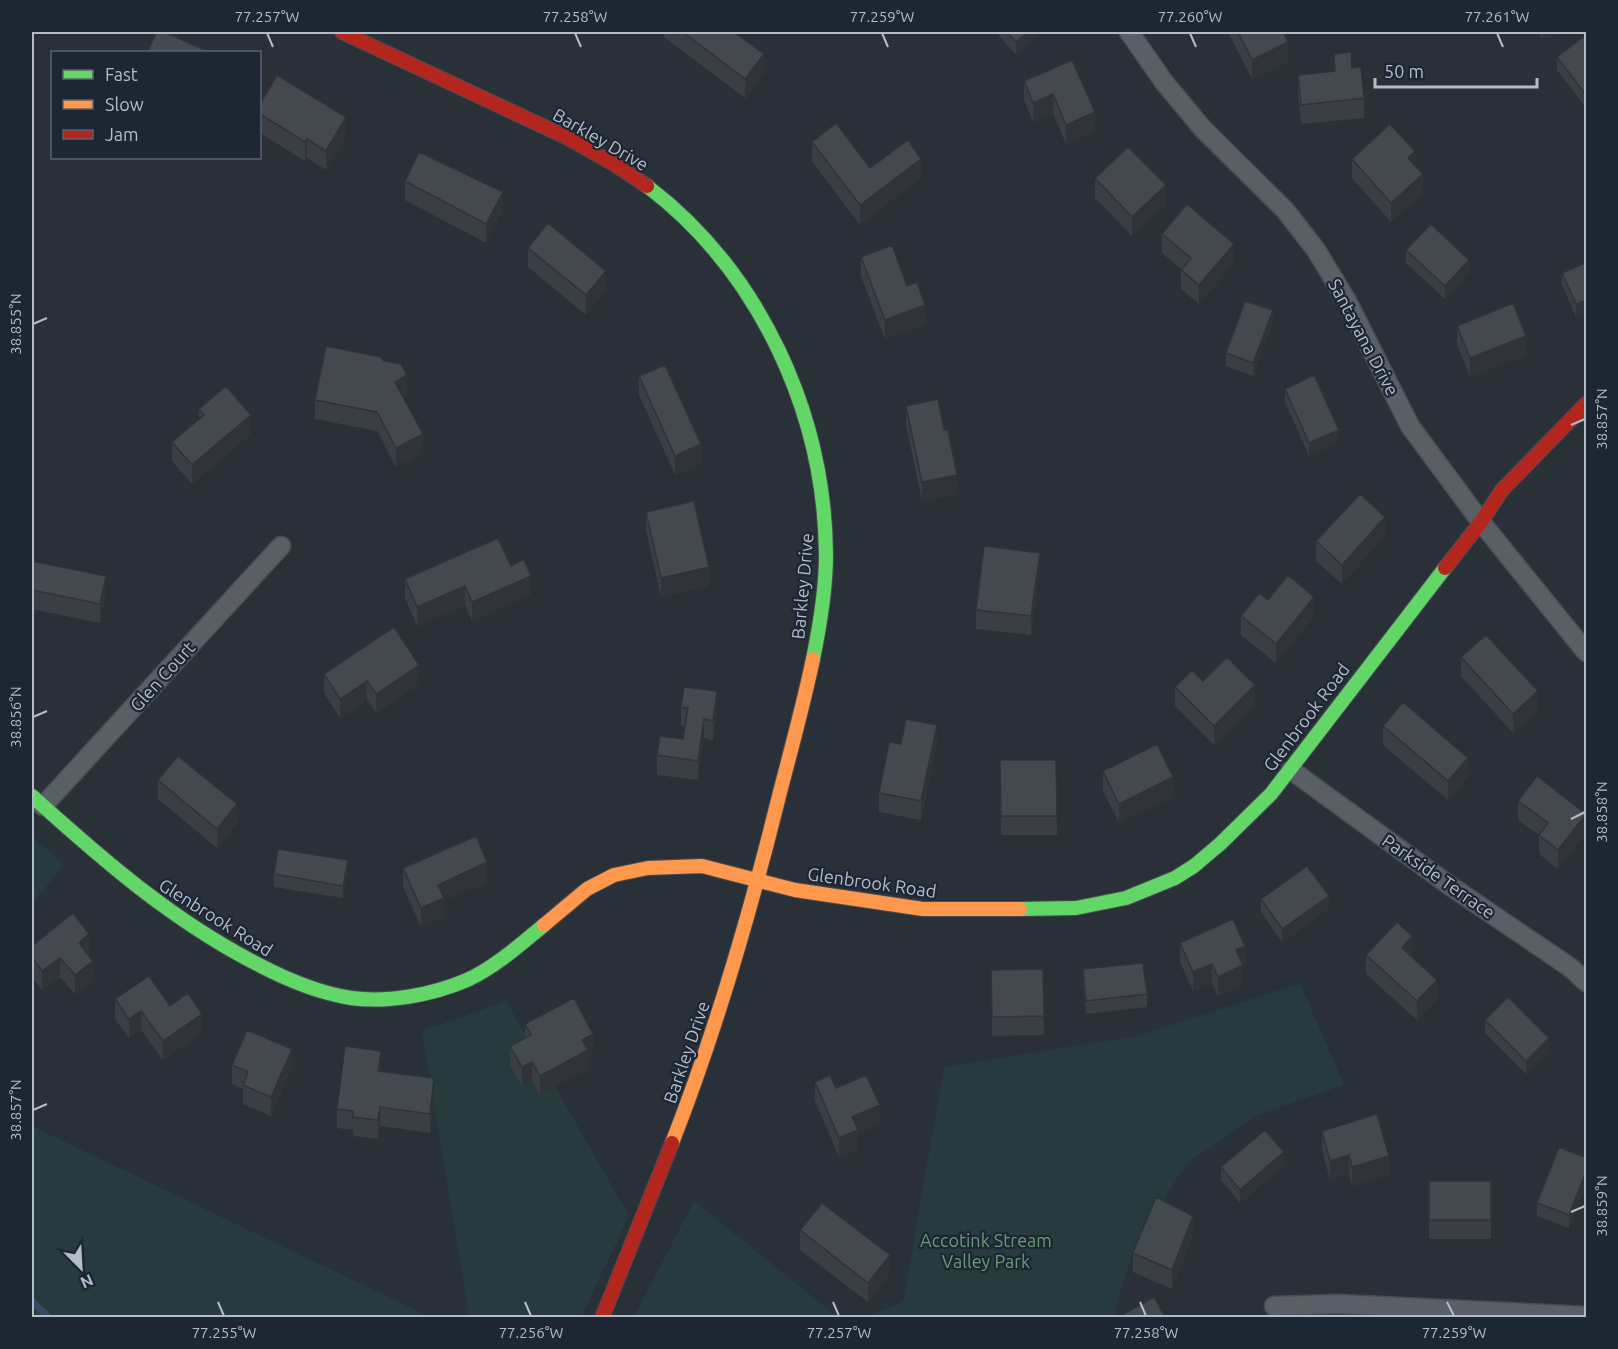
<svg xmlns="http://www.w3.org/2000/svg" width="1618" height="1349" font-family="Ubuntu,sans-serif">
	<rect width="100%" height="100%" fill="#2a3038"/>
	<path fill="#273a3e" d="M32 836 64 865 32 904Z
		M1300 983 1344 1085 1258 1115 1188 1162 1137 1239 1113 1317 863 1318 903 1302 944 1067 1137 1036Z
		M506 1001 629 1216 581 1317H469L422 1031Z
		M32 1126 430 1317H32Z
		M694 1201 838 1317H634Z"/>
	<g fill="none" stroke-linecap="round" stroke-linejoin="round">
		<path stroke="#384963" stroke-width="7" d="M32 1301 49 1318"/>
		<defs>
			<path id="street" d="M1129 32 1164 82 1203 129 1285 210 1316 250 1347 301 1410 426 1481 522 1586 652
				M1291 770 1449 885 1571 968 1586 982
				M43 806 281 546
				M1274 1306 1339 1304 1586 1316"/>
			<path id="fast" d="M647 186C760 272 825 414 826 555 826 590 820 625 813 659
				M32 796C104 861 174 922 261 966 290 981 319 993 351 998 388 1003 432 995 467 980 494 968 521 944 544 925
				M1020 909 1076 908 1126 898 1175 878 1194 866 1220 844 1271 794 1445 568"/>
			<path id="slow" d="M544 925 587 889 614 875 648 868 702 866 795 890 923 909H1020
				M672 1143C716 1031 749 917 778 800 790 753 803 707 813 659"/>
			<path id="jam" d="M342 32 566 137 614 164 647 186
				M1445 568 1481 522 1502 490 1586 404
				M602 1318 672 1143"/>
		</defs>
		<use href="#street" stroke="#484c53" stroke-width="21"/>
		<use href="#fast" stroke="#484c53" stroke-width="16"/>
		<use href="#slow" stroke="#484c53" stroke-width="16"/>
		<use href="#jam" stroke="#484c53" stroke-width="16"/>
		<use href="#street" stroke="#5a5e66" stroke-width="18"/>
		<use href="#fast" stroke="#63d668" stroke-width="14"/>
		<use href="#slow" stroke="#ff974d" stroke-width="14"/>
		<use href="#jam" stroke="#b3261e" stroke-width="14"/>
	</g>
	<path fill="#3a3f45" d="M664 32H734L764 74 745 98 664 37Z
		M996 32H1040V34L1016 55Z
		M1228 32H1283L1288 61 1252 79Z
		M1539 32H1562L1543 40Z
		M1587 41V109L1557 70V57Z
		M1334 54 1352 68 1364 98V118L1301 124 1298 94V75L1334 71Z
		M1072 60 1095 131 1066 144 1053 113 1033 122 1024 100V81Z
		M260 104 346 136 326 170 307 158 305 161 260 133Z
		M812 142 870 168 921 178 860 225 812 161Z
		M1352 159 1415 165 1423 193 1391 222 1352 178Z
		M1095 178 1166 204 1132 236 1095 198Z
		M405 181 503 211 486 243 405 200Z
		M1162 234 1234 263 1199 304 1181 289V269L1162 253Z
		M528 248 606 290 586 315 528 267Z
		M1406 250 1469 273 1445 299 1406 263Z
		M861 257 925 324 885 339 861 276Z
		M1587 262 1576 317 1562 285V273Z
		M1273 323 1253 376 1226 366V353Z
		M1457 326 1526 355 1470 377 1457 345Z
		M639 376 701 463 675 475 639 395Z
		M1285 389 1339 442 1309 456 1285 402Z
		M407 395 403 397 423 453 396 467 377 431 315 419V400Z
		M906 406 957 494 922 501 906 425Z
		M199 409 251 434 192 484 172 461V442L199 419Z
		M646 512 709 586 661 597 646 531Z
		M1385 536 1342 584 1316 561V541Z
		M32 561 106 595 100 623 32 609Z
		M511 566 531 595 472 621 465 605 417 626 405 598V579Z
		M1040 572 1031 635 976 629V610Z
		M1241 616H1314L1276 663 1241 635Z
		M1461 657 1538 711 1513 733 1461 676Z
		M324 674 419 684 376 713 367 700 340 718 324 693Z
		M1203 681 1255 704 1214 745 1175 706V687Z
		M681 707 717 710 713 740 704 738 698 780 657 775V755L683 739 685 726H681Z
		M1383 726 1468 777 1448 800 1383 745Z
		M937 744 921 820 879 812V793Z
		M1000 760H1056L1057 835H1001Z
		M1103 771 1173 797 1119 823 1103 790Z
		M158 780 237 823 217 848 158 799Z
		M1518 801 1586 833 1558 869 1539 854V835L1518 820Z
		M403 868 487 882 444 901V917L421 927 403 887Z
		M348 873 343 898 274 887V874Z
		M1261 899 1329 909 1282 942 1261 912Z
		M1180 943 1245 965 1243 966V985L1218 996 1212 983 1193 991 1180 962Z
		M32 946 89 953 88 955 93 980 75 994 60 977 42 990 32 977Z
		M1366 955H1412L1411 957 1437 1000 1417 1020 1366 974Z
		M1043 969 1044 1035 992 1036 991 970Z
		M1083 969 1147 994V1007L1086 1014 1083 982Z
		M115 999 170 1006 202 1033 163 1060 141 1030 129 1038 115 1019Z
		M1485 1020 1549 1051 1526 1074 1485 1033Z
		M525 1024 593 1053 588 1057V1069L540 1095 532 1081 522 1087 510 1065V1046L525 1038Z
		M232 1065 292 1068 271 1116 243 1104V1089L232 1084Z
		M381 1072 434 1098 430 1133 380 1126 378 1139 353 1136V1130L337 1128V1109Z
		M815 1082 836 1088 880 1124 858 1134V1149L839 1157 815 1101Z
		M1322 1131 1389 1175 1352 1186 1349 1174 1330 1180 1322 1150Z
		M1587 1158V1182L1569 1228 1537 1216V1203Z
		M1284 1165 1240 1203 1221 1180V1167Z
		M1429 1181H1491V1239H1429Z
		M800 1230 890 1274 868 1302 800 1250Z
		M1193 1235 1172 1289 1133 1272V1253Z"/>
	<path fill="#303338" d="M1028 32H1040V34L1016 55V42Z
		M1543 32H1562L1543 40Z
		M1288 42V61L1252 79V60Z
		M764 54V74L745 98V79Z
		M1053 94V113L1033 122V103Z
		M1095 112V131L1066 144V125Z
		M346 117V136L326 170V151Z
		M307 139V158L305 161V142Z
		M1415 151V170L1408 158Z
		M921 159V178L860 225V205Z
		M1423 174V193L1391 222V203Z
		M1166 185V204L1132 236V217Z
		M503 192V211L486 243V224Z
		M1234 244V263L1199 304V285Z
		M1469 260V273L1445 299V286Z
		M606 271V290L586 315V295Z
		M1587 300V312L1576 317V304Z
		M925 305V324L885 339V320Z
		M1273 310V323L1253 376V363Z
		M1526 336V355L1470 377V358Z
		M407 375V395L395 401V382Z
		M251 415V434L192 484V465Z
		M1339 430V442L1309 456V443Z
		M423 434V453L396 467V448Z
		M701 444V463L675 475V456Z
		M957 475V494L922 501V482Z
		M1385 517V536L1342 584V565Z
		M1040 553V572L1031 635V616Z
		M709 567V586L661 597V578Z
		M106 576V595L100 623V604Z
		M531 576V595L472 621V602Z
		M465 586V605L417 626V607Z
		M1314 597V616L1276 663V644Z
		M419 665V684L376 713V694Z
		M367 681V700L340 718V699Z
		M1255 685V704L1214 745V726Z
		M717 691V710L713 740V721Z
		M1538 691V711L1513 733V714Z
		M704 719V738L698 780V761Z
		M937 725V744L921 820V801Z
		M1468 758V777L1448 800V781Z
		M1173 777V797L1119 823V804Z
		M237 804V823L217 848V829Z
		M1586 814V833L1558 869V850Z
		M348 860V873L343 898V886Z
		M487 862V882L444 901V917L421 927V908L438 885Z
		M1329 896V909L1282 942V929Z
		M89 934V953L79 963V943Z
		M1412 936V955L1402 967V948Z
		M1245 946V965L1243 966V985L1218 996V977L1236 950Z
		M60 958V977L42 990V971Z
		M93 961V980L75 994V975Z
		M1212 964V983L1193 991V972Z
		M1437 980V1000L1417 1020V1001Z
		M141 1011V1030L129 1038V1019Z
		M202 1014V1033L163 1060V1041Z
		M593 1034V1053L588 1057V1069L540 1095V1076L582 1040Z
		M1549 1038V1051L1526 1074V1061Z
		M292 1049V1068L271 1116V1097Z
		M381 1051V1070L378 1090V1071Z
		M532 1062V1081L522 1087V1067Z
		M434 1078V1098L430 1133V1114Z
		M880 1105V1124L858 1134V1149L839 1157V1138L852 1117Z
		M380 1107V1126L378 1139V1120Z
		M1284 1152V1165L1240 1203V1190Z
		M1349 1155V1174L1330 1180V1161Z
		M1389 1156V1175L1352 1186V1167Z
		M1587 1169V1182L1569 1228V1215Z
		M1193 1216V1235L1172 1289V1270Z
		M890 1255V1274L868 1302V1283Z"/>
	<path fill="#444950" stroke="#303338" stroke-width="1.5" d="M157 32H164L210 52H147Z
		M683 32H734L764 54 745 79Z
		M1007 32H1028L1016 42Z
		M1238 32H1283L1288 42 1252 60Z
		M1583 37 1587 41V96L1557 57Z
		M1351 52 1352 68 1361 67 1364 98 1301 105 1298 75 1335 71 1334 54Z
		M1072 60 1095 112 1066 125 1053 94 1033 103 1024 81Z
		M277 75 346 117 326 151 307 139 305 142 260 114V104Z
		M836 123 870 168 908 140 921 159 860 205 812 142Z
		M1390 124 1415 151 1408 158 1423 174 1391 203 1352 159Z
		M1128 147 1166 185 1132 217 1095 178Z
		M419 152 503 192 486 224 405 181Z
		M1187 204 1234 244 1199 285 1181 270 1191 258 1162 234Z
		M548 223 606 271 586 295 528 248Z
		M1431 224 1469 260 1445 286 1406 250Z
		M892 245 907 286 917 282 925 305 885 320 861 257Z
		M1587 262V300L1576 304 1562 273Z
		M1245 301 1273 310 1253 363 1226 353Z
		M1513 303 1526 336 1470 358 1457 326Z
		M326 346 381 357 384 361 401 364 407 375 395 382 423 434 396 448 377 412 315 400Z
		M665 365 701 444 675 456 639 376Z
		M1314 375 1339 430 1309 443 1285 389Z
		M226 386 251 415 192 465 172 442 204 415 199 409Z
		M938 399 944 430H948L957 475 922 482 906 406Z
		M1360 494 1385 517 1342 565 1316 541Z
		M694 501 709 567 661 578 646 512Z
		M498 538 511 566 524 559 531 576 472 602 465 586 417 607 405 579Z
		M984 546 1040 553 1031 616 976 610Z
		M32 561 106 576 100 604 32 590Z
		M1288 575 1314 597 1276 644 1241 616 1259 593 1268 600Z
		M394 627 419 665 376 694 367 681 340 699 324 674Z
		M1486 635 1538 691 1513 714 1461 657Z
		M1227 657 1255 685 1214 726 1175 687 1192 670 1203 681Z
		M684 687 717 691 713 721 704 719 698 761 657 755 660 736 683 739 688 708 681 707Z
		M1403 702 1468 758 1448 781 1383 726Z
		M906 719 937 725 921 801 879 793 889 742 901 744Z
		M1157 744 1173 777 1119 804 1103 771Z
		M178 756 237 804 217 829 158 780Z
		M1000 760H1056L1057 816H1001Z
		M1537 776 1586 814 1558 850 1539 835 1548 823 1518 801Z
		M476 836 487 862 438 885 444 898 421 908 403 868Z
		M278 849 348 860 343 886 274 874Z
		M1307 866 1329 896 1282 929 1261 899Z
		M73 913 89 934 79 943 93 961 75 975 60 958 42 971 32 958V946Z
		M1233 919 1245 946 1236 950 1243 965 1218 977 1212 964 1193 972 1180 943Z
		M1397 922 1412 936 1402 948 1437 980 1417 1001 1366 955Z
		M1143 963 1147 994 1086 1001 1083 969Z
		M1043 969 1044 1016 992 1017 991 970Z
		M149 976 170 1006 188 993 202 1014 163 1041 141 1011 129 1019 115 999Z
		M1508 997 1549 1038 1526 1061 1485 1020Z
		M574 998 593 1034 582 1040 588 1050 540 1076 532 1062 522 1067 510 1046 531 1035 525 1024Z
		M247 1030 292 1049 271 1097 243 1085 248 1072 232 1065Z
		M345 1046 381 1051 378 1071 434 1078 430 1114 380 1107 378 1120 353 1117V1111L337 1109Z
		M830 1075 836 1088 866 1075 880 1105 852 1117 858 1130 839 1138 815 1082Z
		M1377 1114 1389 1156 1352 1167 1349 1155 1330 1161 1322 1131Z
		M1265 1130 1284 1152 1240 1190 1221 1167Z
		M1559 1147 1587 1158V1169L1569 1215 1537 1203Z
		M1429 1181H1491V1220H1429Z
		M1156 1197 1193 1216 1172 1270 1133 1253Z
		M822 1203 890 1255 868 1283 800 1230Z
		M1154 1297 1165 1317H1126L1124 1314Z"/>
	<path fill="none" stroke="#b4bcc9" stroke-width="2" d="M267 33 273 47M575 33 581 47M882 33 888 47M1190 33 1196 47M1497 33 1503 47M33 324 47 318M1571 425 1585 419M33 717 47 711M1571 819 1585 812M33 1110 47 1104M1571 1212 1585 1206M218 1302 224 1316M525 1302 531 1316M833 1302 839 1316M1140 1302 1146 1316M1447 1302 1454 1316"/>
	<g text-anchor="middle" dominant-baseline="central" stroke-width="4.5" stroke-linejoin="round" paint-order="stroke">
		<g font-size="18" fill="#b4bcc9" stroke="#1d2633">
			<text transform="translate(601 139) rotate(30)">Barkley Drive</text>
			<text transform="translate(1364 337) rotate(62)">Santayana Drive</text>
			<text transform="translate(802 586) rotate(-85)">Barkley Drive</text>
			<text transform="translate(162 676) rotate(-48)">Glen Court</text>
			<text transform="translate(1306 717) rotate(-53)">Glenbrook Road</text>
			<text transform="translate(1439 876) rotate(35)">Parkside Terrace</text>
			<text transform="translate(872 882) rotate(8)">Glenbrook Road</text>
			<text transform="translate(216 917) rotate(32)">Glenbrook Road</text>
			<text transform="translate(686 1052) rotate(-71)">Barkley Drive</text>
		</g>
		<g font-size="18" fill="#6b9a76" stroke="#1d2633">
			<text x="986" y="1240">Accotink Stream<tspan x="986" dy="21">Valley Park</tspan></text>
		</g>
	</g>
	<rect width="1618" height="1349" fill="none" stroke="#1d2633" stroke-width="66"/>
	<rect x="51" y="51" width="210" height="108" fill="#1d2633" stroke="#59626f" stroke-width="1.5"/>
	<rect x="63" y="70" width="30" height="9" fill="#63d668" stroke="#59626f" stroke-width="1.5"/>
	<text x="105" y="81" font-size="18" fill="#b4bcc9">Fast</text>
	<rect x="63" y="100" width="30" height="9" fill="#ff974d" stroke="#59626f" stroke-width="1.5"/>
	<text x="105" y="111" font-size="18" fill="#b4bcc9">Slow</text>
	<rect x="63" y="130" width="30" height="9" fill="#b3261e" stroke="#59626f" stroke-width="1.5"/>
	<text x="105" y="141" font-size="18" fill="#b4bcc9">Jam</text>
	<g transform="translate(81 1268) rotate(156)" stroke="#1d2633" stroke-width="4.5" paint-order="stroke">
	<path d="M0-4.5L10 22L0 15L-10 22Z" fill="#b4bcc9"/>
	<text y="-9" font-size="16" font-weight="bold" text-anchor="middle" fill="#b4bcc9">N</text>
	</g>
	<path d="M1375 78v9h162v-9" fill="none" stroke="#b4bcc9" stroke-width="3"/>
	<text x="1384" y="78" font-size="18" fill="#b4bcc9" stroke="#1d2633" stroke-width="4.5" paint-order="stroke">50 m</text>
	<rect x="33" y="33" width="1552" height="1283" fill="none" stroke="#b4bcc9" stroke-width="2"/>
	<g font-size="15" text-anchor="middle" fill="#b4bcc9">
		<text x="267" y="22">77.257°W</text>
		<text x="575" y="22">77.258°W</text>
		<text x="882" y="22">77.259°W</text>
		<text x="1190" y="22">77.260°W</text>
		<text x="1497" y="22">77.261°W</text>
		<text transform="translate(16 324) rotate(-90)" y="5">38.855°N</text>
		<text transform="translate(1602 419) rotate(-90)" y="5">38.857°N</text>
		<text transform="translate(16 717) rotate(-90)" y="5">38.856°N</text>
		<text transform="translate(1602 812) rotate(-90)" y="5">38.858°N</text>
		<text transform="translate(16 1110) rotate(-90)" y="5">38.857°N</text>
		<text transform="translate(1602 1206) rotate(-90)" y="5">38.859°N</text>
		<text x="224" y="1338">77.255°W</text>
		<text x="531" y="1338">77.256°W</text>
		<text x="839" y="1338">77.257°W</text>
		<text x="1146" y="1338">77.258°W</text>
		<text x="1454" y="1338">77.259°W</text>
	</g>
</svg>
